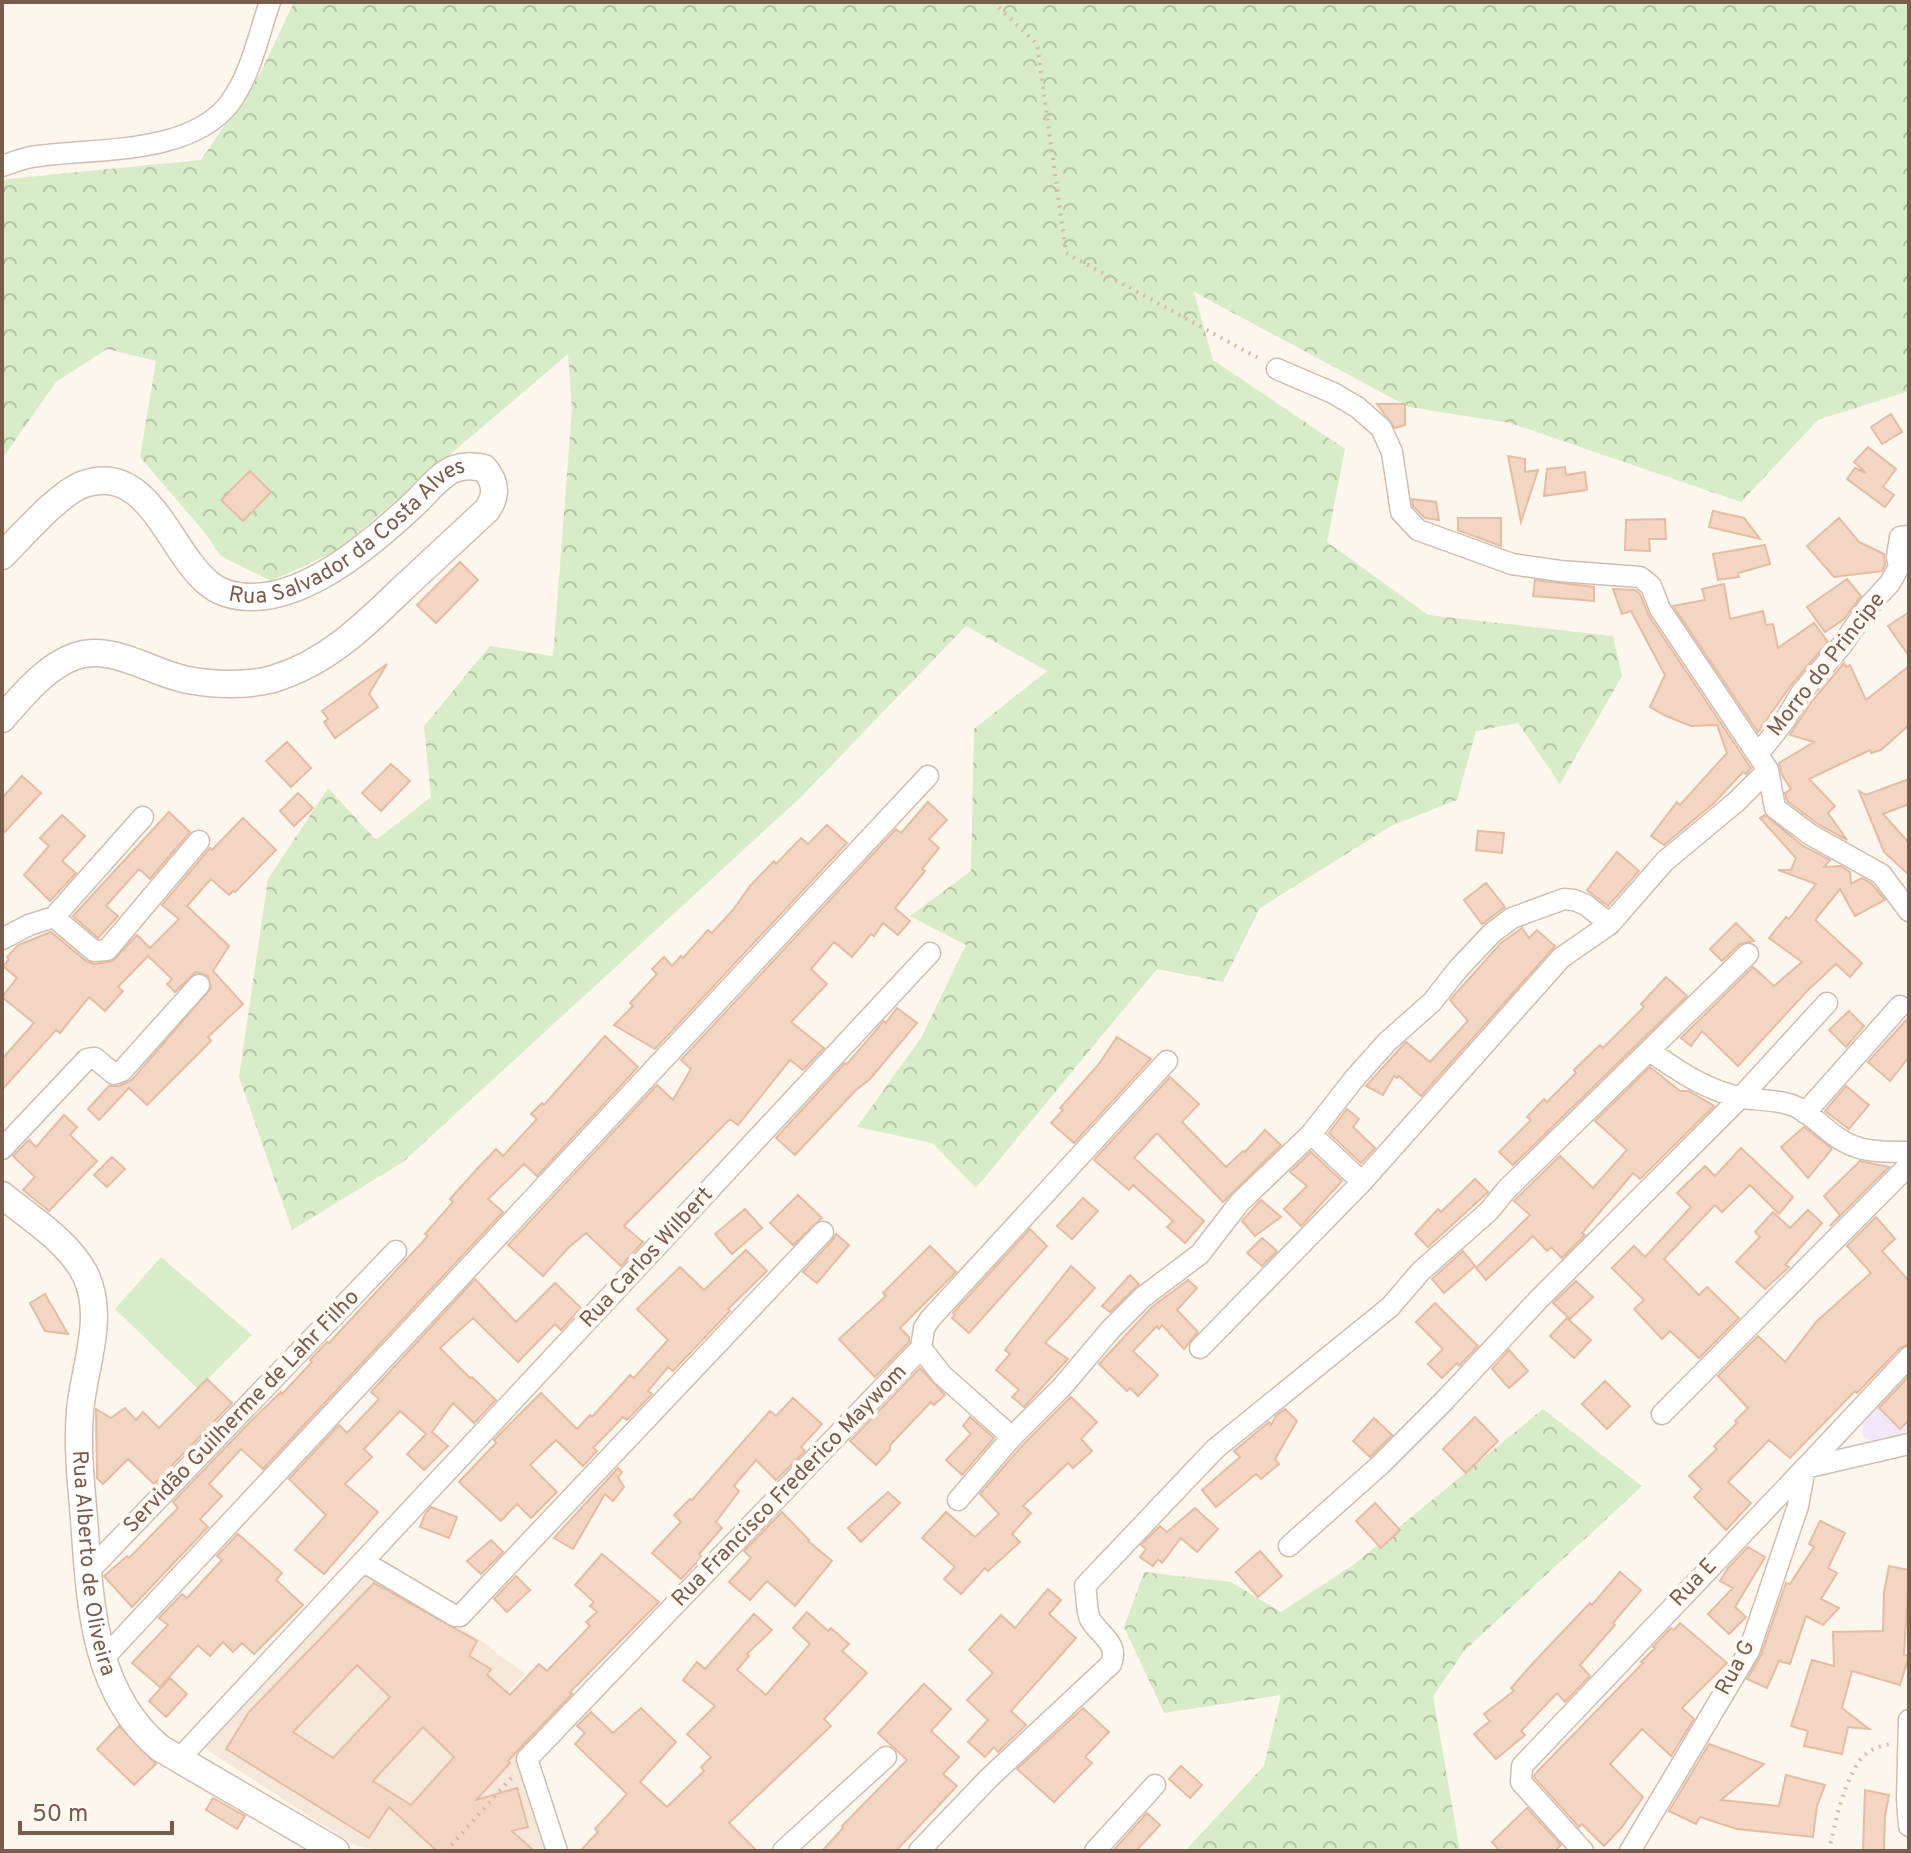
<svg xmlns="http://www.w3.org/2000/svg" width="1911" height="1853" font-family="Overpass,sans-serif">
	<defs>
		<pattern id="forest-crowns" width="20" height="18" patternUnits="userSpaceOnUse" patternTransform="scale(2)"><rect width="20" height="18" fill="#d8ecc9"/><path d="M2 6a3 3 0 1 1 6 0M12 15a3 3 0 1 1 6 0" fill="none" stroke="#b4c2a5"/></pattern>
	</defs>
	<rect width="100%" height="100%" fill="#fdf6ec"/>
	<path fill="#f5e8da" d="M362 1569 480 1640 525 1674 502 1698 547 1734 519 1768 552 1847 548 1851H384L354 1845 204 1748Z"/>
	<path fill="#f3e8fa" d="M1909 1368V1431L1882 1440 1871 1441 1863 1436 1862 1416Z"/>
	<path fill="url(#forest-crowns)" d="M294 2H1909V391L1818 420 1741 502 1510 423 1409 407 1194 292 1213 360 1345 449 1327 542 1428 615 1613 636 1622 676 1560 784 1518 723 1476 731 1457 800 1391 826 1260 908 1223 982 1157 969 976 1188 932 1143 857 1127 921 1038 966 945 910 916 971 871 974 729 1047 671 966 626 801 797 403 1162 292 1230 239 1077 268 879 328 788 376 840 431 797 424 726 490 646 553 656 572 409 568 354 338 550 271 581 221 556 205 533 140 457 156 361 107 349 56 382 2 459V183L7 179 201 160 260 74Z
		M1543 1409 1642 1486 1465 1650 1433 1696 1460 1851H1185L1264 1766 1281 1695 1164 1713 1124 1627 1144 1572 1231 1582 1281 1612 1353 1565Z"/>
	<path fill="#d8ecc9" d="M161 1257 252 1335 198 1389 115 1309Z"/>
	<path fill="#f3d5c3" stroke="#e6bba3" stroke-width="2" fill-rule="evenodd" d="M1377 404H1405V425L1395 428Z
		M1891 414 1902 432 1882 444 1871 427Z
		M1868 447 1896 469 1883 487 1894 495 1885 507 1847 479 1855 468 1866 473 1854 462Z
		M1508 456 1525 459V472L1538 470 1521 522Z
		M1565 467 1566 475 1585 472 1587 490 1544 496 1547 469Z
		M250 471 271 492 243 521 221 500Z
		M1412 499 1436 502 1439 520 1425 518 1413 506Z
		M1713 511 1744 518 1760 539 1709 527Z
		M1458 518H1501V546L1458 530Z
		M1839 518 1859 542 1884 554 1885 565 1882 571 1834 577 1807 546Z
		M1665 519 1666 539H1649L1650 551 1625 550 1626 520Z
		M1765 545 1770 564 1738 573 1739 577 1718 580 1713 554Z
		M460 562 478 580 436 623 417 605Z
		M1847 579 1861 596 1844 619 1825 632 1807 607Z
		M1535 580 1594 587V601L1533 596Z
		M1724 584 1730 619 1763 611 1766 625 1773 624 1778 648 1814 623 1828 642 1791 685 1758 732 1673 606 1705 600 1702 589Z
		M1613 589 1635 590 1640 594 1649 616 1751 768 1746 774 1743 772 1714 803 1664 845 1651 836 1677 802 1680 805 1727 753 1717 725 1691 726 1666 716 1650 707 1665 675 1631 611 1622 614Z
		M1909 612V656L1888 626Z
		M1844 663 1846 667 1850 665 1866 700 1909 666V725L1881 750 1871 753 1870 750 1809 779 1835 806 1828 813 1847 840 1818 824 1787 801 1785 793 1791 789 1782 775 1779 763 1814 742 1790 735 1812 701Z
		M387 664 369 694 378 707 335 738 324 722 328 719 322 711Z
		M287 742 311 768 291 787 266 761Z
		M391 764 410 781 381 811 362 793Z
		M22 776 41 793 2 835V798Z
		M1909 779V804L1883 814 1909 843V875L1884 852 1859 791 1866 795Z
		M298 793 313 808 294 826 280 811Z
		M928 802 947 820 929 839 939 848 922 869 925 871 895 908 910 921 898 935 883 923 874 936 871 934 852 957 834 942 811 969 827 984 791 1022 824 1048 803 1070 790 1060 738 1125 730 1119 624 1226 643 1242 621 1266 586 1233 568 1248 543 1276 508 1245 657 1085 673 1100 691 1069 681 1060 896 829 901 833Z
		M169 812 190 832 150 879 139 869 106 906 118 916 98 938 73 916Z
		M62 815 85 836 62 861 76 873 50 901 24 875 49 846 40 838Z
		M1765 815 1803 846 1830 860 1824 867 1841 866 1850 872 1851 884 1862 878 1872 884 1885 900 1855 916 1840 889 1815 920 1862 963 1850 977 1836 964 1808 990 1738 1066 1702 1031 1691 1046 1681 1038 1753 967 1774 986 1802 962 1769 938 1786 917 1789 919 1816 884 1778 870H1791L1796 858 1760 818Z
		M243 818 276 850 235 892 233 891 229 895 211 879 187 906 229 946 213 971 243 1004 208 1037 211 1041 147 1105 129 1088 99 1120 88 1109 109 1086H119L132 1080 211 988 208 976 196 972 175 992 167 984 172 979 148 956 118 987 123 991 105 1011 89 997 60 1033 56 1030 2 1090V1059L34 1023 2 997 17 978 3 966 9 960 7 957 18 945 51 932 86 961 94 964 113 961 137 935 150 948 179 919 162 905 210 848 212 850Z
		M827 825 847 843 655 1049 614 1025 633 1006 630 1003 657 974 652 969 664 957 672 966 681 956 683 958 708 930 712 933 733 910 750 886 774 861 776 864 801 838 808 844Z
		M1478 831 1504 833 1502 853 1476 850Z
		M1617 852 1639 871 1608 906 1587 890Z
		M1486 883 1505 907 1482 924 1464 900Z
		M1736 923 1754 941 1740 944 1722 961 1710 949Z
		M1522 928 1529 938 1537 930 1555 946 1421 1096 1399 1076 1397 1078 1394 1076 1383 1095 1366 1086 1406 1042 1430 1062 1468 1021 1450 1000 1501 943Z
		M1666 977 1687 996 1513 1165 1499 1152 1531 1120 1527 1117 1544 1099 1547 1102 1576 1073 1574 1070 1600 1045 1603 1048 1644 1007 1641 1004Z
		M897 1008 917 1023 870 1079 856 1090 795 1155 776 1138 845 1063 847 1064 884 1021 886 1023Z
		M1849 1011 1864 1026 1846 1047 1829 1030Z
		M1909 1017V1057L1890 1081 1868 1062Z
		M605 1036 638 1067 537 1176 524 1164 488 1199 503 1212 263 1469 241 1449 209 1484 222 1496 200 1519 208 1527 132 1607 104 1576 127 1556 129 1558 178 1508 173 1502 251 1421 281 1392 282 1394 312 1362 310 1360 327 1342 329 1343 404 1262 428 1236 425 1234 453 1202 450 1199 477 1169 496 1149 503 1156 537 1119 531 1114 542 1103 544 1105Z
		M1117 1037 1151 1059 1074 1143 1051 1123 1063 1110 1060 1108 1099 1064Z
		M1650 1067 1680 1091H1689L1714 1106 1640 1179 1633 1173 1582 1233 1585 1235 1562 1258 1551 1247 1547 1251 1533 1236 1486 1280 1476 1268 1530 1215 1514 1201 1560 1156 1593 1188 1627 1150 1595 1121Z
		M1170 1077 1199 1104 1182 1122 1226 1167 1243 1151 1245 1152 1265 1130 1281 1145 1223 1202 1157 1133 1134 1158 1204 1221 1185 1243 1167 1227 1173 1221 1133 1185 1129 1190 1094 1160Z
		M1846 1086 1869 1105 1849 1129 1825 1111Z
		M1347 1109 1359 1119 1353 1127 1375 1148 1361 1163 1329 1133Z
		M64 1115 77 1127 70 1135 97 1161 49 1211 23 1190 35 1177 13 1156 29 1140 36 1147Z
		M1804 1127 1832 1149 1808 1178 1781 1147Z
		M1741 1148 1793 1197 1779 1214 1750 1185 1722 1212 1715 1205 1664 1259 1699 1295 1707 1287 1739 1318 1699 1358 1670 1331 1662 1339 1650 1326 1634 1309 1644 1300 1612 1268 1634 1246 1645 1257 1691 1207 1677 1193 1705 1166 1715 1176Z
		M1311 1152 1342 1181 1301 1226 1284 1209 1307 1186 1290 1172Z
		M112 1157 125 1169 107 1187 94 1175Z
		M1860 1161 1889 1167 1830 1226 1840 1215 1824 1196Z
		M1475 1179 1488 1192 1428 1247 1415 1234 1438 1209 1441 1212Z
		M798 1195 822 1218 793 1245 770 1223Z
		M1083 1198 1098 1211 1072 1239 1057 1226Z
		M1261 1200 1281 1217 1255 1236 1242 1221Z
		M745 1209 762 1228 732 1254 715 1234Z
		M1808 1210 1822 1223 1785 1265 1789 1267 1765 1289 1736 1262 1760 1237 1755 1232 1773 1212 1790 1228Z
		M1876 1217 1895 1239 1882 1251 1909 1281V1344L1900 1348 1857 1393 1855 1391 1790 1458 1769 1440 1728 1482 1751 1503 1726 1530 1694 1497 1702 1489 1689 1476 1717 1449 1714 1446 1737 1423 1735 1421 1748 1408 1718 1376 1758 1336 1785 1362 1817 1321 1871 1273 1847 1246Z
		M1030 1229 1047 1246 969 1333 952 1318 955 1315 953 1313Z
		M836 1234 849 1245 817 1283 803 1272 832 1241Z
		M1262 1238 1277 1251 1262 1266 1247 1253Z
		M930 1246 956 1272 900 1328 909 1337V1342L875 1377 839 1339 886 1296 883 1293Z
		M746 1250 767 1271 728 1309 730 1311 673 1371 668 1367 648 1391 652 1394 627 1420 623 1417 593 1448 597 1451 583 1466 556 1440 530 1465 557 1492 531 1518 517 1504 501 1521 459 1482 496 1443 494 1440 541 1393 577 1429 590 1415 592 1417 630 1375 634 1378 668 1340 637 1309 680 1267 704 1290Z
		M1463 1251 1475 1266 1444 1293 1432 1279Z
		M1071 1266 1095 1288 1045 1343 1068 1359 1024 1407 1012 1397 1019 1390 996 1370 1010 1354 1005 1350Z
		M1130 1275 1139 1284 1110 1312 1102 1306Z
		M475 1279 516 1322 555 1283 581 1308 561 1330 555 1324 518 1362 473 1318 440 1348 470 1378 472 1377 496 1400 474 1423 453 1403 432 1432 448 1446 424 1470 407 1454 426 1434 400 1411 364 1449 372 1457 345 1484 378 1512 324 1574 295 1550 326 1515 289 1479 339 1425 347 1433 379 1399 371 1392Z
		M1188 1280 1197 1288 1177 1310 1198 1332 1184 1349 1162 1325 1159 1329 1157 1326 1133 1351 1158 1375 1138 1396 1130 1388 1127 1391 1099 1364 1152 1307Z
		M1576 1281 1593 1297 1570 1319 1553 1303Z
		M45 1294 68 1334 45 1331 30 1303Z
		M1435 1303 1478 1346 1459 1366 1457 1363 1442 1378 1428 1364 1443 1349 1416 1322Z
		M1567 1318 1591 1340 1574 1358 1550 1336Z
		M1509 1350 1528 1371 1509 1388 1492 1369Z
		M920 1368 945 1395 934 1405 931 1402 890 1445V1450L876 1465 850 1441Z
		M1909 1376V1420L1900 1429 1879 1408Z
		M207 1379 232 1403 154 1484 128 1459 103 1484 97 1478 96 1409 111 1418 125 1408 136 1420 143 1412 159 1428Z
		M1605 1381 1630 1406 1607 1429 1582 1404Z
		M1071 1397 1097 1422 1081 1439 1092 1451 1073 1468 1068 1463 1023 1506 1031 1513 1012 1534 1020 1542 988 1571 985 1568 961 1594 944 1579 955 1567 922 1538 946 1512 975 1537 999 1514 980 1494 1022 1446Z
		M793 1398 822 1424 801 1447 805 1451 776 1480 756 1460 734 1486 739 1491 716 1522 722 1528 699 1554 702 1557 681 1579 652 1553 681 1522 674 1515 690 1499 692 1500 770 1411 776 1416Z
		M1285 1409 1297 1421 1275 1459 1279 1464 1261 1479 1256 1474 1216 1507 1202 1490 1240 1457 1234 1451 1269 1422 1271 1425 1276 1416Z
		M970 1417 994 1438 962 1475 946 1460 971 1434 963 1426Z
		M1475 1417 1498 1441 1466 1473 1443 1449Z
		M1374 1418 1392 1435 1370 1457 1353 1441Z
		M618 1468 622 1472 618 1477 624 1487 613 1501 605 1494 573 1549 554 1538Z
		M888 1492 900 1503 861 1542 848 1528Z
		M1375 1503 1400 1530 1381 1548 1356 1521Z
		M431 1507 457 1517 449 1538 420 1527 425 1514Z
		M1195 1508 1218 1529 1197 1552 1181 1538 1162 1563 1158 1559 1153 1566 1140 1557 1146 1549 1141 1545 1160 1526 1167 1532Z
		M782 1512 809 1540 808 1541 832 1561 795 1606 767 1581 750 1600 729 1582 751 1558 744 1551Z
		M1820 1521 1845 1533 1828 1568 1837 1573 1821 1599 1839 1608 1823 1625 1806 1616 1790 1664 1779 1661 1767 1688 1747 1679 1761 1655 1786 1583 1790 1584 1814 1547 1809 1544Z
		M238 1534 282 1573 276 1580 303 1605 254 1654 242 1643 233 1652 223 1642 210 1656 198 1645 160 1687 132 1663 168 1625 159 1618 182 1594 187 1598 222 1560 217 1556Z
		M491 1540 503 1552 481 1574 467 1561Z
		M1748 1547 1765 1557 1735 1607 1746 1617 1729 1634 1708 1614 1733 1588 1720 1581 1728 1568Z
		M1260 1551 1282 1576 1258 1597 1236 1572Z
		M602 1554 659 1602 570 1692 572 1694 518 1750 508 1761 510 1763 476 1800 517 1788 528 1827 512 1831 534 1851H437L389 1807 369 1838 226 1749 249 1712 374 1583 477 1641 469 1656 491 1669 487 1675 510 1695 539 1664 547 1671 590 1626 586 1622 597 1612 590 1606 594 1602 575 1585ZM357 1665 390 1697 333 1758 293 1732ZM423 1727 454 1757 411 1805 373 1781Z
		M1889 1566 1909 1570 1904 1655 1909 1656 1900 1685 1852 1671 1842 1708 1869 1729 1848 1727 1842 1754 1804 1746 1808 1731 1791 1726 1812 1660 1834 1666 1833 1632 1883 1631 1884 1592Z
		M1620 1572 1641 1590 1613 1623 1615 1625 1580 1665 1590 1676 1565 1702 1557 1693 1521 1731 1525 1735 1496 1759 1474 1734 1490 1721 1484 1714 1514 1691 1511 1688 1535 1661 1590 1603 1592 1605Z
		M516 1576 530 1590 507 1612 494 1599Z
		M1048 1589 1061 1600 1049 1614 1076 1638 1011 1711 1026 1725 998 1752 994 1747 985 1757 968 1742 988 1720 967 1700 993 1673 969 1650 1001 1615 1015 1628Z
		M807 1612 828 1631 831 1628 849 1644 842 1651 867 1673 824 1719 831 1726 729 1823 757 1851H580L598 1832 595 1829 627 1794 575 1744 585 1733 577 1726 591 1712 613 1733 641 1708 676 1742 640 1782 667 1807 704 1771 701 1767 711 1757 687 1734 715 1706 683 1680 697 1662 705 1669 754 1614 772 1630 747 1654 749 1656 737 1670 766 1695 810 1644 793 1628Z
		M1680 1623 1727 1663 1682 1708 1694 1719 1671 1756 1642 1729 1610 1764 1643 1797 1622 1827 1604 1846 1582 1824 1579 1827 1534 1777 1535 1774 1643 1663 1641 1662 1655 1648 1653 1647 1671 1628 1674 1630Z
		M170 1678 187 1694 166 1717 149 1701Z
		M924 1684 951 1709 931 1731 959 1757 943 1774 957 1786 896 1851H822L843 1828 842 1826 907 1760 878 1733Z
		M1083 1708 1109 1732 1085 1757 1092 1763 1054 1802 1017 1769Z
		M119 1726 156 1764 134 1785 97 1749Z
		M1709 1744 1764 1764 1721 1800 1779 1806 1786 1775 1825 1785 1817 1806 1813 1837 1737 1829 1700 1817 1696 1824 1669 1811Z
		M1181 1766 1202 1785 1190 1798 1169 1779Z
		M1865 1790 1889 1795 1885 1816 1884 1851H1863Z
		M213 1798 245 1816 237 1829 206 1810Z
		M1527 1808 1561 1845 1555 1851H1500L1492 1842Z
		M1147 1813 1160 1825 1136 1851H1113Z"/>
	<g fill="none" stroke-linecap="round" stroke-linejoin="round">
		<defs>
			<path id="minor" d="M2 166C14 162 26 157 38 156 96 148 189 155 229 104 251 75 258 36 270 2
				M1277 369 1333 393 1357 407 1381 428 1392 452 1401 512 1418 530 1512 564 1560 571 1640 577 1651 586 1660 609 1768 770 1775 808 1811 835 1881 874 1909 911
				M1758 754 1785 720 1801 693 1842 645 1869 606 1890 583 1899 567 1897 557 1900 537 1909 536
				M54 917 94 951 107 950 199 841
				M54 917 143 817
				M2 939 29 925 54 917
				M1650 1051C1679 1072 1708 1091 1743 1098 1759 1100 1777 1100 1792 1105 1812 1113 1825 1131 1843 1141 1863 1153 1886 1152 1909 1152
				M1805 1113 1900 1006
				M1311 1134 1362 1182
				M2 1149 87 1059 95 1058 114 1074 122 1071 199 985
				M921 1348 942 1375 1012 1437
				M1200 1348 1362 1182 1561 958 1610 924 1665 861 1736 802 1768 770
				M1662 1414 1909 1165
				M958 1500 1012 1437 1062 1387 1111 1329 1143 1297 1200 1254 1240 1202 1311 1134 1354 1079 1387 1042 1432 1002 1458 969 1492 933 1512 918 1564 899 1574 900 1586 905 1610 924
				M1289 1546 1379 1466 1445 1400 1539 1299 1741 1097 1827 1003
				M364 1562 455 1616H460L823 1232
				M88 1572 396 1251
				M102 1660 928 776
				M1909 1720 1907 1799 1909 1826
				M179 1759 930 953
				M557 1851 527 1759 921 1348 924 1328 930 1319 1167 1061
				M783 1851 886 1757
				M919 1851 989 1778 1111 1664C1120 1643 1098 1634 1090 1619 1086 1610 1087 1595 1085 1586L1215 1449 1390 1307 1421 1271 1489 1211 1507 1189 1748 954
				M1095 1851 1155 1785
				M1583 1851 1521 1782 1522 1766 1805 1468 1909 1444
				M1630 1851 1749 1651 1798 1506 1805 1468 1909 1357"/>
			<g id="tertiary">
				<path id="s1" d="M2 556C21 537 60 492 84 484 148 462 169 550 207 582 219 593 236 597 252 597 310 597 373 542 413 505 425 494 439 475 454 469 465 465 473 466 484 468 496 482 498 494 487 510 459 536 430 563 402 589 363 627 326 663 273 679 247 686 214 685 188 680 154 674 111 643 76 656 46 666 22 696 2 719"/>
				<path id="s2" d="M2 1195C30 1218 68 1241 85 1274 106 1316 84 1367 80 1411 77 1447 81 1483 84 1519 90 1600 92 1692 160 1748L336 1851"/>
			</g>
		</defs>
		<use href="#minor" stroke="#d1beb0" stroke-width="23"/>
		<use href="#tertiary" stroke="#d1beb0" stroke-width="29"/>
		<path stroke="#d9b8a5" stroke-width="4" stroke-dasharray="2 6" stroke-linecap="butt" d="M993 2 1037 44 1066 253 1260 359
			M446 1851 514 1775
			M1829 1851C1834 1826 1846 1770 1866 1754 1872 1748 1882 1746 1890 1744"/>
		<use href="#minor" stroke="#fff" stroke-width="20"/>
		<use href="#tertiary" stroke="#fff" stroke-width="26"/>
	</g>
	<g text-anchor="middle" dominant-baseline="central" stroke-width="8" stroke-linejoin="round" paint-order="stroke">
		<g font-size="22" fill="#7a5c4d" stroke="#fffaf3">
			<text stroke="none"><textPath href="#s1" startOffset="444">Rua Salvador da Costa Alves</textPath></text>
			<text transform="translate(1827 665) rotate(-52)">Morro do Principe</text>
			<text transform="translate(647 1258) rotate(-47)">Rua Carlos Wilbert</text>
			<text transform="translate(242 1412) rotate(-46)">Servidão Guilherme de Lahr Filho</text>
			<text transform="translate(790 1486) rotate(-46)">Rua Francisco Frederico Maywom</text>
			<text stroke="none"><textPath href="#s2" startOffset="408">Rua Alberto de Oliveira</textPath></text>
			<text transform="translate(1694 1583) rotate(-47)">Rua E</text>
			<text transform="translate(1736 1668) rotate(-62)">Rua G</text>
		</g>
	</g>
	<rect width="1911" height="1853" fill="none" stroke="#7a5c4d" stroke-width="8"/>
	<path d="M20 1821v12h152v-12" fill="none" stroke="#7a5c4d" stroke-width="4"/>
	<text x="32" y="1821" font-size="24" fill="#7a5c4d" stroke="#fffaf3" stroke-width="6" paint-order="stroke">50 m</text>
</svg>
